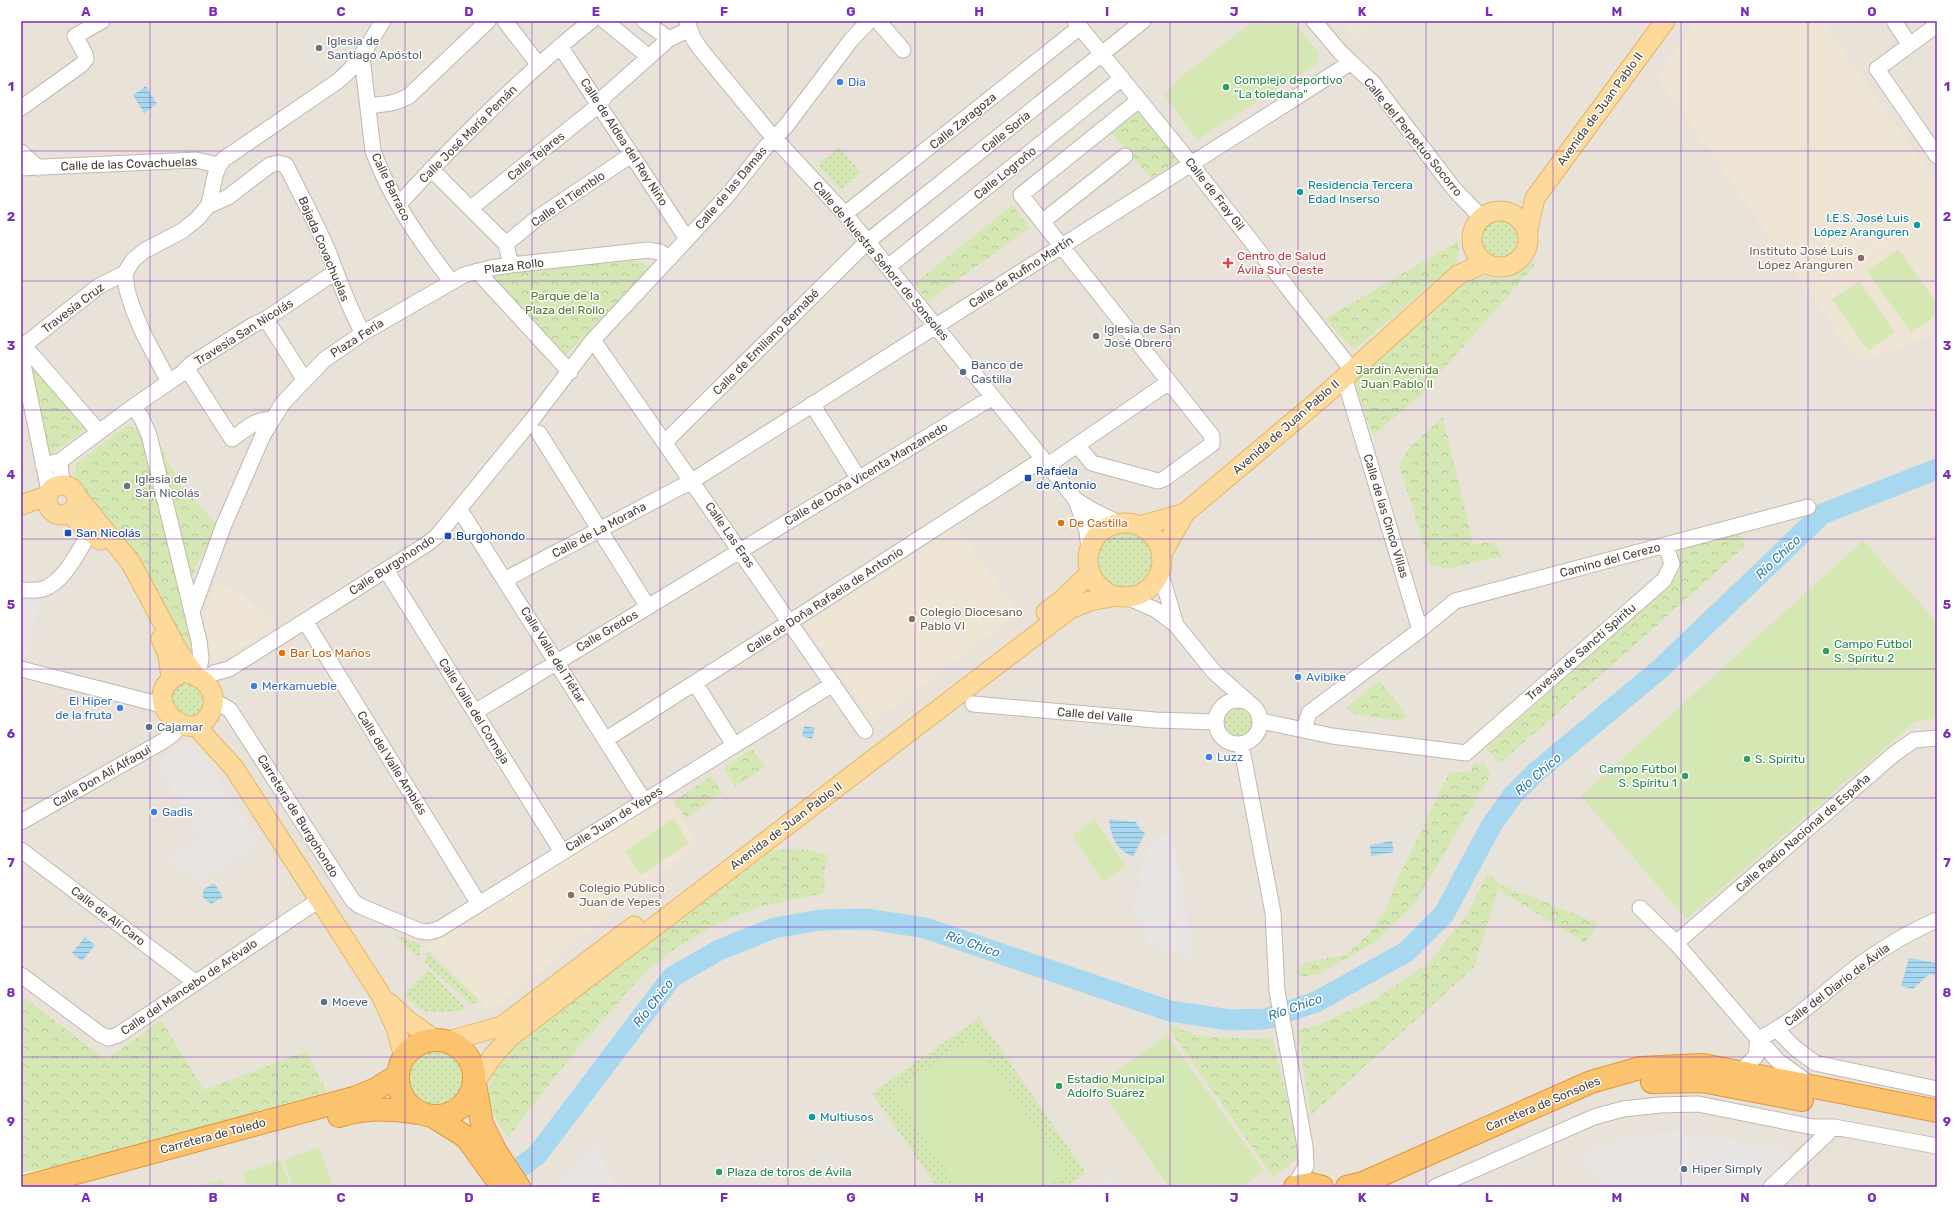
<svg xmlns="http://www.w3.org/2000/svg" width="1958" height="1208" font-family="Rubik,sans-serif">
	<defs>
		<pattern id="grass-dots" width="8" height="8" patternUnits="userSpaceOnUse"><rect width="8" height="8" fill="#d5e8b4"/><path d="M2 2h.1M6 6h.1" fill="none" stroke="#b8c89c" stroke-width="1.8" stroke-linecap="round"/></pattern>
		<pattern id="park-crowns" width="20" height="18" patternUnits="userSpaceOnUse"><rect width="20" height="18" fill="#d5e8b4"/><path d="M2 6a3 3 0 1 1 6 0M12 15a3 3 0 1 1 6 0" fill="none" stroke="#b8c89c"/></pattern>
		<pattern id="water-rules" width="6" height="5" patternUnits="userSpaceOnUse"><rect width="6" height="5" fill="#a8d8f0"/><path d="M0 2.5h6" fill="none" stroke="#8bb1c3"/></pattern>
	</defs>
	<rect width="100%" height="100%" fill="#f5f1ea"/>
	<path fill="#e9e2d8" d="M21 21H1937V1187H65L21 1138Z"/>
	<path fill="#eee5d5" d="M1353 21H1376L1356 41 1345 29Z
		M1698 21H1822L1937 184V333L1859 363 1657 77Z
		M956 526 1019 613 875 721 804 625Z
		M215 581 241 593 277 626 215 663 213 661 204 621Z
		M668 795 698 843 490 1011 426 947Z"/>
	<path fill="url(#grass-dots)" d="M839 147 861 173 841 190 818 165Z
		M1479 239a21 21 0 1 1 42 0a21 21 0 1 1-42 0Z
		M1094 560a30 30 0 1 1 60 0a30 30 0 1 1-60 0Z
		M179 680 194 682 207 701 195 718 175 713 169 693Z
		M1223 723a15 15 0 1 1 30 0a15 15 0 1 1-30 0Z
		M393 934 420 944V959Z
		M427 951 479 1000 472 1005 425 963Z
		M428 970 466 1009C452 1012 427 1016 416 1006 412 1003 408 998 404 994Z
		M979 1018 1086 1173 1066 1187H937L872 1093Z
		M406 1078a30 30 0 1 1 60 0a30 30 0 1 1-60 0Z"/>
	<path fill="url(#park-crowns)" d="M1140 109 1180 159 1151 178 1111 132Z
		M1012 205 1030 228 928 301 914 284Z
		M1458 241 1459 249 1457 262 1354 350 1325 319Z
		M632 258 651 267 565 356 493 282V276L500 275Z
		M1530 263 1535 265 1420 396 1372 436 1354 379 1471 276 1508 279Z
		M29 357 87 429 51 454 42 437Z
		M1443 417 1473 544 1494 542 1502 556 1449 569 1430 564 1399 465 1408 449Z
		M127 425 142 431 196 649 185 652 137 565 74 478 76 464Z
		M152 428 179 483 217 525 189 581Z
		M1736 534 1743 537 1744 547 1627 652 1500 763 1487 750V747L1672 583C1679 573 1683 567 1678 555L1680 549Z
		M1379 680 1407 716 1400 721 1354 714 1347 707Z
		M752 748 765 767 735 787 723 768Z
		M1473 763H1484L1491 774 1414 905 1374 943 1319 974 1298 977 1297 971 1305 963 1347 954 1370 933 1386 909 1393 889 1449 773 1472 771Z
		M711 776 723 793 686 818 674 801Z
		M802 849 829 855 824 872 825 893 759 907 719 923 677 947 644 973 570 1058 508 1137C497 1125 485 1100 490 1083 494 1070 504 1060 513 1050L509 1046 765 850Z
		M1488 873 1499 884 1598 923 1585 943 1498 889 1474 967 1311 1115 1297 1030 1318 1025 1377 998 1430 962 1466 916Z
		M21 995 98 1054 108 1059 161 1020 204 1090 306 1051 327 1092 49 1168 21 1173Z
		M1170 1024 1198 1036 1258 1039 1272 1037 1301 1156 1273 1177 1170 1030Z"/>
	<path fill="#d5e8b4" d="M1253 21H1292L1319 53 1318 63 1197 140 1164 95 1180 78Z
		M1898 249 1937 303V314L1911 333 1867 271Z
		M1859 281 1895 332 1868 351 1832 299Z
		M1863 541 1937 622V718L1915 722 1686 919 1581 796Z
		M674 818 689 843 641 875 625 851Z
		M1094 819 1126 866 1103 882 1072 836Z
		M1167 1035 1264 1171 1241 1187H1169L1097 1084Z
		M972 1037 1067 1173 1046 1187H958L893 1093Z
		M319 1147 333 1187H293L284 1160Z
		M281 1160 290 1187H248L243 1173Z
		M222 1179 225 1187H194Z"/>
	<path fill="#e7e4e2" d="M21 596 41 597 27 657 21 655Z
		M184 745 198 746 260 844 200 883 167 859 200 838 156 762Z
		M1174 834 1195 960 1151 946 1132 913 1135 888 1141 887 1139 872 1154 837Z
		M1679 1132 1782 1147 1792 1156 1759 1187H1596L1601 1182 1580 1155 1610 1141 1643 1133Z
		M595 1144 616 1187H561L559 1184Z
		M1110 1176 1118 1187H1100L1099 1184Z"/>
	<path fill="url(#water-rules)" d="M146 86 157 104 144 113 133 95Z
		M804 726 815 728 812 739 802 736Z
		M1109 819 1136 822 1140 829 1145 833 1133 857C1114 847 1112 839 1109 819Z
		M1392 841 1394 852 1371 856 1370 845Z
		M214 883 223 897 211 904 203 897V890Z
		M85 937 95 945 82 961 72 953Z
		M1909 958 1936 963 1935 975 1929 974 1913 989 1901 986Z"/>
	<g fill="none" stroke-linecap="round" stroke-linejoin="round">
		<path stroke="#a8d8f0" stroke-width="21" d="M496 1185 537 1155 672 977 719 950 774 928 820 920 868 919 925 928 1170 1011 1230 1020 1265 1019 1316 1002 1406 952 1444 914 1491 826 1513 795 1536 772 1660 669 1822 514 1937 469"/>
		<defs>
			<path id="minor" d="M505 21 538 64
				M605 21 649 57
				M644 21 669 39
				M687 21 693 38 701 50 767 130 845 214 1076 500 1087 531 1089 549
				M878 21 903 50
				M1075 21 1180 150 1352 370
				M1314 21 1340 52 1373 83 1454 189 1481 217
				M1894 21 1909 44
				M1937 25 1877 69 1937 156
				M560 46 687 239
				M362 57 373 151C390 198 420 241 451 281
				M368 106C383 104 396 104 409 96L488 21
				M21 108 81 65 86 59 85 54 75 36 102 21
				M21 152 38 168
				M21 168 196 160 218 165
				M431 169 506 244 511 265
				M399 204C459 139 522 76 591 21
				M208 206C214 190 212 172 224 159L338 81C359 64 369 43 383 21
				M471 208 600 104 605 96 669 39 690 29
				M845 214 1080 27
				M1042 222 1125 156
				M506 244 536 219 631 155
				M888 267 1122 78
				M477 271 570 372
				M266 319 304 379
				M593 340 865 731
				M21 344 34 357 99 432
				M23 346V364L49 491
				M23 346 99 286 125 273
				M187 369 232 439C244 431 256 418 271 420
				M1344 377 1420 630
				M169 382 143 333 133 309 127 290 125 273 133 260 144 251 182 231 198 218 208 206 228 197 270 165 278 163 286 165C300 194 316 222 328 251 339 279 348 307 363 333
				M812 404 859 479
				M134 406 142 419 149 435 199 641 201 658 198 676
				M539 433 648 607
				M665 442 867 242 1143 21
				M1077 445 1092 463 1158 481 1164 479 1212 444V436L1021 195 1139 100
				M60 461 62 485
				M43 465 60 461 134 406 181 374 191 364 253 325 266 319 335 272
				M1048 465 1169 382
				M1076 500 1092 510 1119 523
				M460 510 644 801
				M386 570 562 852
				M1160 571 1176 625
				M506 579 692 481 1350 63
				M21 590C28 590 36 591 43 589 66 581 79 549 91 531
				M1127 597 1156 610 1176 625 1214 672 1247 701
				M192 612 223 527 263 435 283 403 324 360 363 333 464 275 491 268 511 265 648 250 660 252 670 258
				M305 621 479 904
				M21 669 162 705
				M203 680 214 673 229 669 427 544 437 536 531 421 593 340 728 195 764 149 786 126 851 40 869 21
				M695 683 734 745
				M1216 722a22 22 0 1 1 44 0a22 22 0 1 1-44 0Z
				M973 704 1155 720 1216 722
				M214 705H222L230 710 353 901 360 906 420 931 429 932 439 929 833 684
				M475 712 993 397
				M1261 721 1332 736 1466 753 1664 580 1672 564 1666 546
				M1304 730 1309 713 1420 630 1455 601 1808 507
				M605 740 790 622 1043 459
				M1241 744 1273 913 1277 991 1305 1146 1306 1166 1294 1187
				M21 822 165 740 174 733 180 725
				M21 850 195 982
				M1640 908 1676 943 1758 1039C1797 1021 1828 988 1862 963 1886 946 1911 931 1937 920
				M1676 943 1894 754 1914 740 1937 738
				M21 975 100 1034 108 1038 118 1035 319 900
				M1777 1030 1795 1048 1815 1063 1937 1089
				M1758 1039 1778 1061 1807 1082
				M1740 1072 1756 1056 1758 1039
				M1435 1187 1594 1117 1623 1109 1660 1105 1698 1104 1813 1127H1834L1937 1146
				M1771 1187 1834 1127"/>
			<path id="major" d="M1472 239a28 28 0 1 1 56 0a28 28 0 1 1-56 0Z
				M1528 229 1535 198 1665 21
				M47 500a15 15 0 1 1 30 0a15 15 0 1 1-30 0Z
				M75 494 131 563 178 651 195 675
				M21 505 47 496
				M68 513 100 540
				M1088 560a37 37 0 1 1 74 0a37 37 0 1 1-74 0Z
				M1140 526 1185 513
				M1161 555 1185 513 1325 395 1458 275 1484 263
				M1046 612 1063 599 1090 573
				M161 639 168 655 171 678
				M183 672C239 684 206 746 175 720 167 714 162 707 162 697 162 685 173 677 183 672Z
				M196 726 234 768 381 995 396 1028 404 1057
				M389 1003 407 1020 434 1039
				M449 1041 502 1026 634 926
				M475 1082 493 1056 510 1037 1070 609 1090 601 1116 596"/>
			<path id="highway" d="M398 1078a38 38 0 1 1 76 0a38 38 0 1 1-76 0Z
				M1652 1082 1702 1081 1802 1100
				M475 1084 482 1124 496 1152 519 1187
				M339 1116C369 1107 389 1109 419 1113
				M434 1117 466 1137 497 1180
				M24 1187 357 1097 376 1089 398 1075
				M1295 1187 1310 1184 1322 1187
				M1347 1187 1363 1183 1591 1082 1640 1068 1703 1065 1937 1111"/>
		</defs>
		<use href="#minor" stroke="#c1b8ad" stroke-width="17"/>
		<use href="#major" stroke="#e3b66a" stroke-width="21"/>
		<use href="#highway" stroke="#dd963d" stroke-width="24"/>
		<use href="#minor" stroke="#fff" stroke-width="15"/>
		<use href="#major" stroke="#fdda9b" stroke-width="19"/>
		<use href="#highway" stroke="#fcc36e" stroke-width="22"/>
	</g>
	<path fill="none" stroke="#7b2cbf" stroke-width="1" stroke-opacity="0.55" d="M150 21V1187M277 21V1187M405 21V1187M532 21V1187M660 21V1187M788 21V1187M915 21V1187M1043 21V1187M1170 21V1187M1298 21V1187M1426 21V1187M1553 21V1187M1681 21V1187M1808 21V1187M21 151H1937M21 281H1937M21 410H1937M21 539H1937M21 669H1937M21 798H1937M21 927H1937M21 1057H1937"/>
	<g fill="#6b7280" stroke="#fff" stroke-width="1.5">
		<circle cx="319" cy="48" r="4"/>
		<circle cx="1096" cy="336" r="4"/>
		<circle cx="127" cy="486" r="4"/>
	</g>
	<g fill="#3f7fe0" stroke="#fff" stroke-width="1.5">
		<circle cx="840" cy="82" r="4"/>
		<circle cx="1298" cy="677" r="4"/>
		<circle cx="254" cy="686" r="4"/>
		<circle cx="120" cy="708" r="4"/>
		<circle cx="1209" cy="757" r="4"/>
		<circle cx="154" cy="812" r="4"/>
	</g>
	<g fill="#2e9e5b" stroke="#fff" stroke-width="1.5">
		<circle cx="1226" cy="87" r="4"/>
		<circle cx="1826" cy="651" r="4"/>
		<circle cx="1747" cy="759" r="4"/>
		<circle cx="1685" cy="776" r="4"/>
		<circle cx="1059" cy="1086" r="4"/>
		<circle cx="719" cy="1172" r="4"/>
	</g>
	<g fill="#0f9aa8" stroke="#fff" stroke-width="1.5">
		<circle cx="1300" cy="192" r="4"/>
		<circle cx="1917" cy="225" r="4"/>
		<circle cx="812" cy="1117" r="4"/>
	</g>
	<g fill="#8d6e63" stroke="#fff" stroke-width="1.5">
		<circle cx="1861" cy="258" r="4"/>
		<circle cx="912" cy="619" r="4"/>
		<circle cx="571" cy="895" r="4"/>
	</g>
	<path fill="#e0444e" stroke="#fff" stroke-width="1.5" d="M1226 257h4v4h4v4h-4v4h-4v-4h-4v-4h4z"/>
	<g fill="#5c6f8a" stroke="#fff" stroke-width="1.5">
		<circle cx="963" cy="372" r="4"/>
		<circle cx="149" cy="727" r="4"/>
		<circle cx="324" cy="1002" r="4"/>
		<circle cx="1684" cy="1169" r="4"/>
	</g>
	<g fill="#1a4fb4" stroke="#fff" stroke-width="1.5">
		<rect x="1024" y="474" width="8" height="8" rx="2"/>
		<rect x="64" y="529" width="8" height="8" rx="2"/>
		<rect x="444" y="532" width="8" height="8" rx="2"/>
	</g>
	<g fill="#e8710a" stroke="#fff" stroke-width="1.5">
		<circle cx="1061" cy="523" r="4"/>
		<circle cx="282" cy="653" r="4"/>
	</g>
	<g text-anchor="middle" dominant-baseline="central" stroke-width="3" stroke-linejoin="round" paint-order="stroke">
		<g font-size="12" fill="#5b616d" stroke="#fff" text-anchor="start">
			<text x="327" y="41">Iglesia de<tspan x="327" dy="14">Santiago Apóstol</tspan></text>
			<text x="1104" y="329">Iglesia de San<tspan x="1104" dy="14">José Obrero</tspan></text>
			<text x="135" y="479">Iglesia de<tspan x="135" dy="14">San Nicolás</tspan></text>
		</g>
		<g font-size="12" fill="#27864d" stroke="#fff" text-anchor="start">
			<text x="1234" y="80">Complejo deportivo<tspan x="1234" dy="14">"La toledana"</tspan></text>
			<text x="1834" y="644">Campo Fútbol<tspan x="1834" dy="14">S. Spíritu 2</tspan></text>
			<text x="1755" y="759">S. Spíritu</text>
			<text x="1677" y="769" text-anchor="end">Campo Fútbol<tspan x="1677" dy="14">S. Spíritu 1</tspan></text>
			<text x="1067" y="1079">Estadio Municipal<tspan x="1067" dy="14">Adolfo Suárez</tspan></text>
			<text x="727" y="1172">Plaza de toros de Ávila</text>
		</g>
		<g font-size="12" fill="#366cbe" stroke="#fff" text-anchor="start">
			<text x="848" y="82">Dia</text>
			<text x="1306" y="677">Avibike</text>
			<text x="262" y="686">Merkamueble</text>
			<text x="112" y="701" text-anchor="end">El Hiper<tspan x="112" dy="14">de la fruta</tspan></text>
			<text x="1217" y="757">Luzz</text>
			<text x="162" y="812">Gadis</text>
		</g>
		<g font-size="12" fill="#494138" stroke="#fff">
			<text transform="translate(1600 109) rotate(-54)">Avenida de Juan Pablo II</text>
			<text transform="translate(963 121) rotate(-39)">Calle Zaragoza</text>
			<text transform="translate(1006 132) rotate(-39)">Calle Soria</text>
			<text transform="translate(468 134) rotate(-45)">Calle José María Pemán</text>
			<text transform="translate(1413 137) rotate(51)">Calle del Perpetuo Socorro</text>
			<text transform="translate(624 142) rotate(57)">Calle de Aldea del Rey Niño</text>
			<text transform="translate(536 156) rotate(-39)">Calle Tejares</text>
			<text transform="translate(129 164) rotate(-2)">Calle de las Covachuelas</text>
			<text transform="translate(1005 173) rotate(-39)">Calle Logroño</text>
			<text transform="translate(391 187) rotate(64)">Calle Barraco</text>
			<text transform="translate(731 188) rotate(-50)">Calle de las Damas</text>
			<text transform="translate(1215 194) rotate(52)">Calle de Fray Gil</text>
			<text transform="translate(568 199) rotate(-35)">Calle El Tiemblo</text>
			<text transform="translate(324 249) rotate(67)">Bajada Covachuelas</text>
			<text transform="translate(881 261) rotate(50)">Calle de Nuestra Señora de Sonsoles</text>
			<text transform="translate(514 266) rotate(-7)">Plaza Rollo</text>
			<text transform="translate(1021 272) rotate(-33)">Calle de Rufino Martín</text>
			<text transform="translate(73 308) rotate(-37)">Travesía Cruz</text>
			<text transform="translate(244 332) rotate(-32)">Travesía San Nicolás</text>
			<text transform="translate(357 338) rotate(-33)">Plaza Feria</text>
			<text transform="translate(766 342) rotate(-45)">Calle de Emiliano Bernabé</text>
			<text transform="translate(1286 427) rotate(-41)">Avenida de Juan Pablo II</text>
			<text transform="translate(866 474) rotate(-31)">Calle de Doña Vicenta Manzanedo</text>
			<text transform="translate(1386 516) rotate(73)">Calle de las Cinco Villas</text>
			<text transform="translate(599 530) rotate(-28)">Calle de La Moraña</text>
			<text transform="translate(730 535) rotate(55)">Calle Las Eras</text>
			<text transform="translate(1610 560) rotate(-15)">Camino del Cerezo</text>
			<text transform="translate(392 565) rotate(-33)">Calle Burgohondo</text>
			<text transform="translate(825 600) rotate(-33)">Calle de Doña Rafaela de Antonio</text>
			<text transform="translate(607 631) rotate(-31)">Calle Gredos</text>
			<text transform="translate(1581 652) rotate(-41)">Travesía de Sancti Spiritu</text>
			<text transform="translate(553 655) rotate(58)">Calle Valle del Tiétar</text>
			<text transform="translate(474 711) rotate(58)">Calle Valle del Corneja</text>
			<text transform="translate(1095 715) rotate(5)">Calle del Valle</text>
			<text transform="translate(392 763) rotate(58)">Calle del Valle Amblés</text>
			<text transform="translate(102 776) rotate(-30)">Calle Don Alí Alfaqui</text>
			<text transform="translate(298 816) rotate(58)">Carretera de Burgohondo</text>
			<text transform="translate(614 819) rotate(-32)">Calle Juan de Yepes</text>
			<text transform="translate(786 826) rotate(-37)">Avenida de Juan Pablo II</text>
			<text transform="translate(1803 833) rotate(-41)">Calle Radio Nacional de España</text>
			<text transform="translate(108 916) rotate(37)">Calle de Alí Caro</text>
			<text transform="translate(1837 985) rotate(-37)">Calle del Diario de Ávila</text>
			<text transform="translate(189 987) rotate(-34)">Calle del Mancebo de Arévalo</text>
			<text transform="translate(1543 1104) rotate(-23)">Carretera de Sonsoles</text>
			<text transform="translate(213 1136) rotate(-15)">Carretera de Toledo</text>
		</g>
		<g font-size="12" fill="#0d838f" stroke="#fff" text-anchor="start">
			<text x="1308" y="185">Residencia Tercera<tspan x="1308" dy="14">Edad Inserso</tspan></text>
			<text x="1909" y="218" text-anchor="end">I.E.S. José Luis<tspan x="1909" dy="14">López Aranguren</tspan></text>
			<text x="820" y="1117">Multiusos</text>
		</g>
		<g font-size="12" fill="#785e54" stroke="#fff" text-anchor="start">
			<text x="1853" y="251" text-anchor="end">Instituto José Luis<tspan x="1853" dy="14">López Aranguren</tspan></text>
			<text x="920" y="612">Colegio Diocesano<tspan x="920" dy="14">Pablo VI</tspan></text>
			<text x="579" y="888">Colegio Público<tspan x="579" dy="14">Juan de Yepes</tspan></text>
		</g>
		<g font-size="12" fill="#be3a42" stroke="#fff" text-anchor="start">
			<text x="1237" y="256">Centro de Salud<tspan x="1237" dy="14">Ávila Sur-Oeste</tspan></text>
		</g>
		<g font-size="12" fill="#4f7b2b" stroke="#fff">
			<text x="565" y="296">Parque de la<tspan x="565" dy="14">Plaza del Rollo</tspan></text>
			<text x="1397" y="370">Jardín Avenida<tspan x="1397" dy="14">Juan Pablo II</tspan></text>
		</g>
		<g font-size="12" fill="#4e5e75" stroke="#fff" text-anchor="start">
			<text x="971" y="365">Banco de<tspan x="971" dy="14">Castilla</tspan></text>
			<text x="157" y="727">Cajamar</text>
			<text x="332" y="1002">Moeve</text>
			<text x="1692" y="1169">Hiper Simply</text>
		</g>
		<g font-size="12" fill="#164399" stroke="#fff" text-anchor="start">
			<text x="1036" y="471">Rafaela<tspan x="1036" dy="14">de Antonio</tspan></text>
			<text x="76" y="533">San Nicolás</text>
			<text x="456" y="536">Burgohondo</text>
		</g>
		<g font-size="12" fill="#c56008" stroke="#fff" text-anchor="start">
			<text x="1069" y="523">De Castilla</text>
			<text x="290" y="653">Bar Los Maños</text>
		</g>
		<g font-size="13" font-style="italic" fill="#2e7ba5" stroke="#fff">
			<text transform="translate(1778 557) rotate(-44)">Río Chico</text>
			<text transform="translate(1538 774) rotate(-41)">Río Chico</text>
			<text transform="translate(973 944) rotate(19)">Río Chico</text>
			<text transform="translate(653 1003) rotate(-52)">Río Chico</text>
			<text transform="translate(1295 1007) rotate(-19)">Río Chico</text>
		</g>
	</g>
	<rect width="1958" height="1208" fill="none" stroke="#ffffff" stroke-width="44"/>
	<rect x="22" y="22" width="1914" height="1164" fill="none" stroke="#7b2cbf" stroke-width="1.5"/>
	<g font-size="13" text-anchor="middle" font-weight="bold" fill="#7b2cbf">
		<text x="86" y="16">A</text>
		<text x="213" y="16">B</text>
		<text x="341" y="16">C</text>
		<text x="469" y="16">D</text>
		<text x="596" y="16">E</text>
		<text x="724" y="16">F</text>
		<text x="851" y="16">G</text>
		<text x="979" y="16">H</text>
		<text x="1107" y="16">I</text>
		<text x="1234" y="16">J</text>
		<text x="1362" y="16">K</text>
		<text x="1489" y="16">L</text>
		<text x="1617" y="16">M</text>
		<text x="1745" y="16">N</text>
		<text x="1872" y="16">O</text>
		<text x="11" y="91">1</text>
		<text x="1947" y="91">1</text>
		<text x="11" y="221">2</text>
		<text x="1947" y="221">2</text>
		<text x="11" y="350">3</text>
		<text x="1947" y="350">3</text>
		<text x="11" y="479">4</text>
		<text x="1947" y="479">4</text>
		<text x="11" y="609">5</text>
		<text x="1947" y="609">5</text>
		<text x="11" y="738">6</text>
		<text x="1947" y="738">6</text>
		<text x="11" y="867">7</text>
		<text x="1947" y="867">7</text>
		<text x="11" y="997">8</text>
		<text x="1947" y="997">8</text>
		<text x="11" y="1126">9</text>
		<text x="1947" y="1126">9</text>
		<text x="86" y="1202">A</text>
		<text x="213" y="1202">B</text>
		<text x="341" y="1202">C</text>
		<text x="469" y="1202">D</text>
		<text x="596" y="1202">E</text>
		<text x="724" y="1202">F</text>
		<text x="851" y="1202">G</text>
		<text x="979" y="1202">H</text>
		<text x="1107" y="1202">I</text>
		<text x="1234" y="1202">J</text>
		<text x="1362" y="1202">K</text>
		<text x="1489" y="1202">L</text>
		<text x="1617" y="1202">M</text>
		<text x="1745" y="1202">N</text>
		<text x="1872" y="1202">O</text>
	</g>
</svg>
